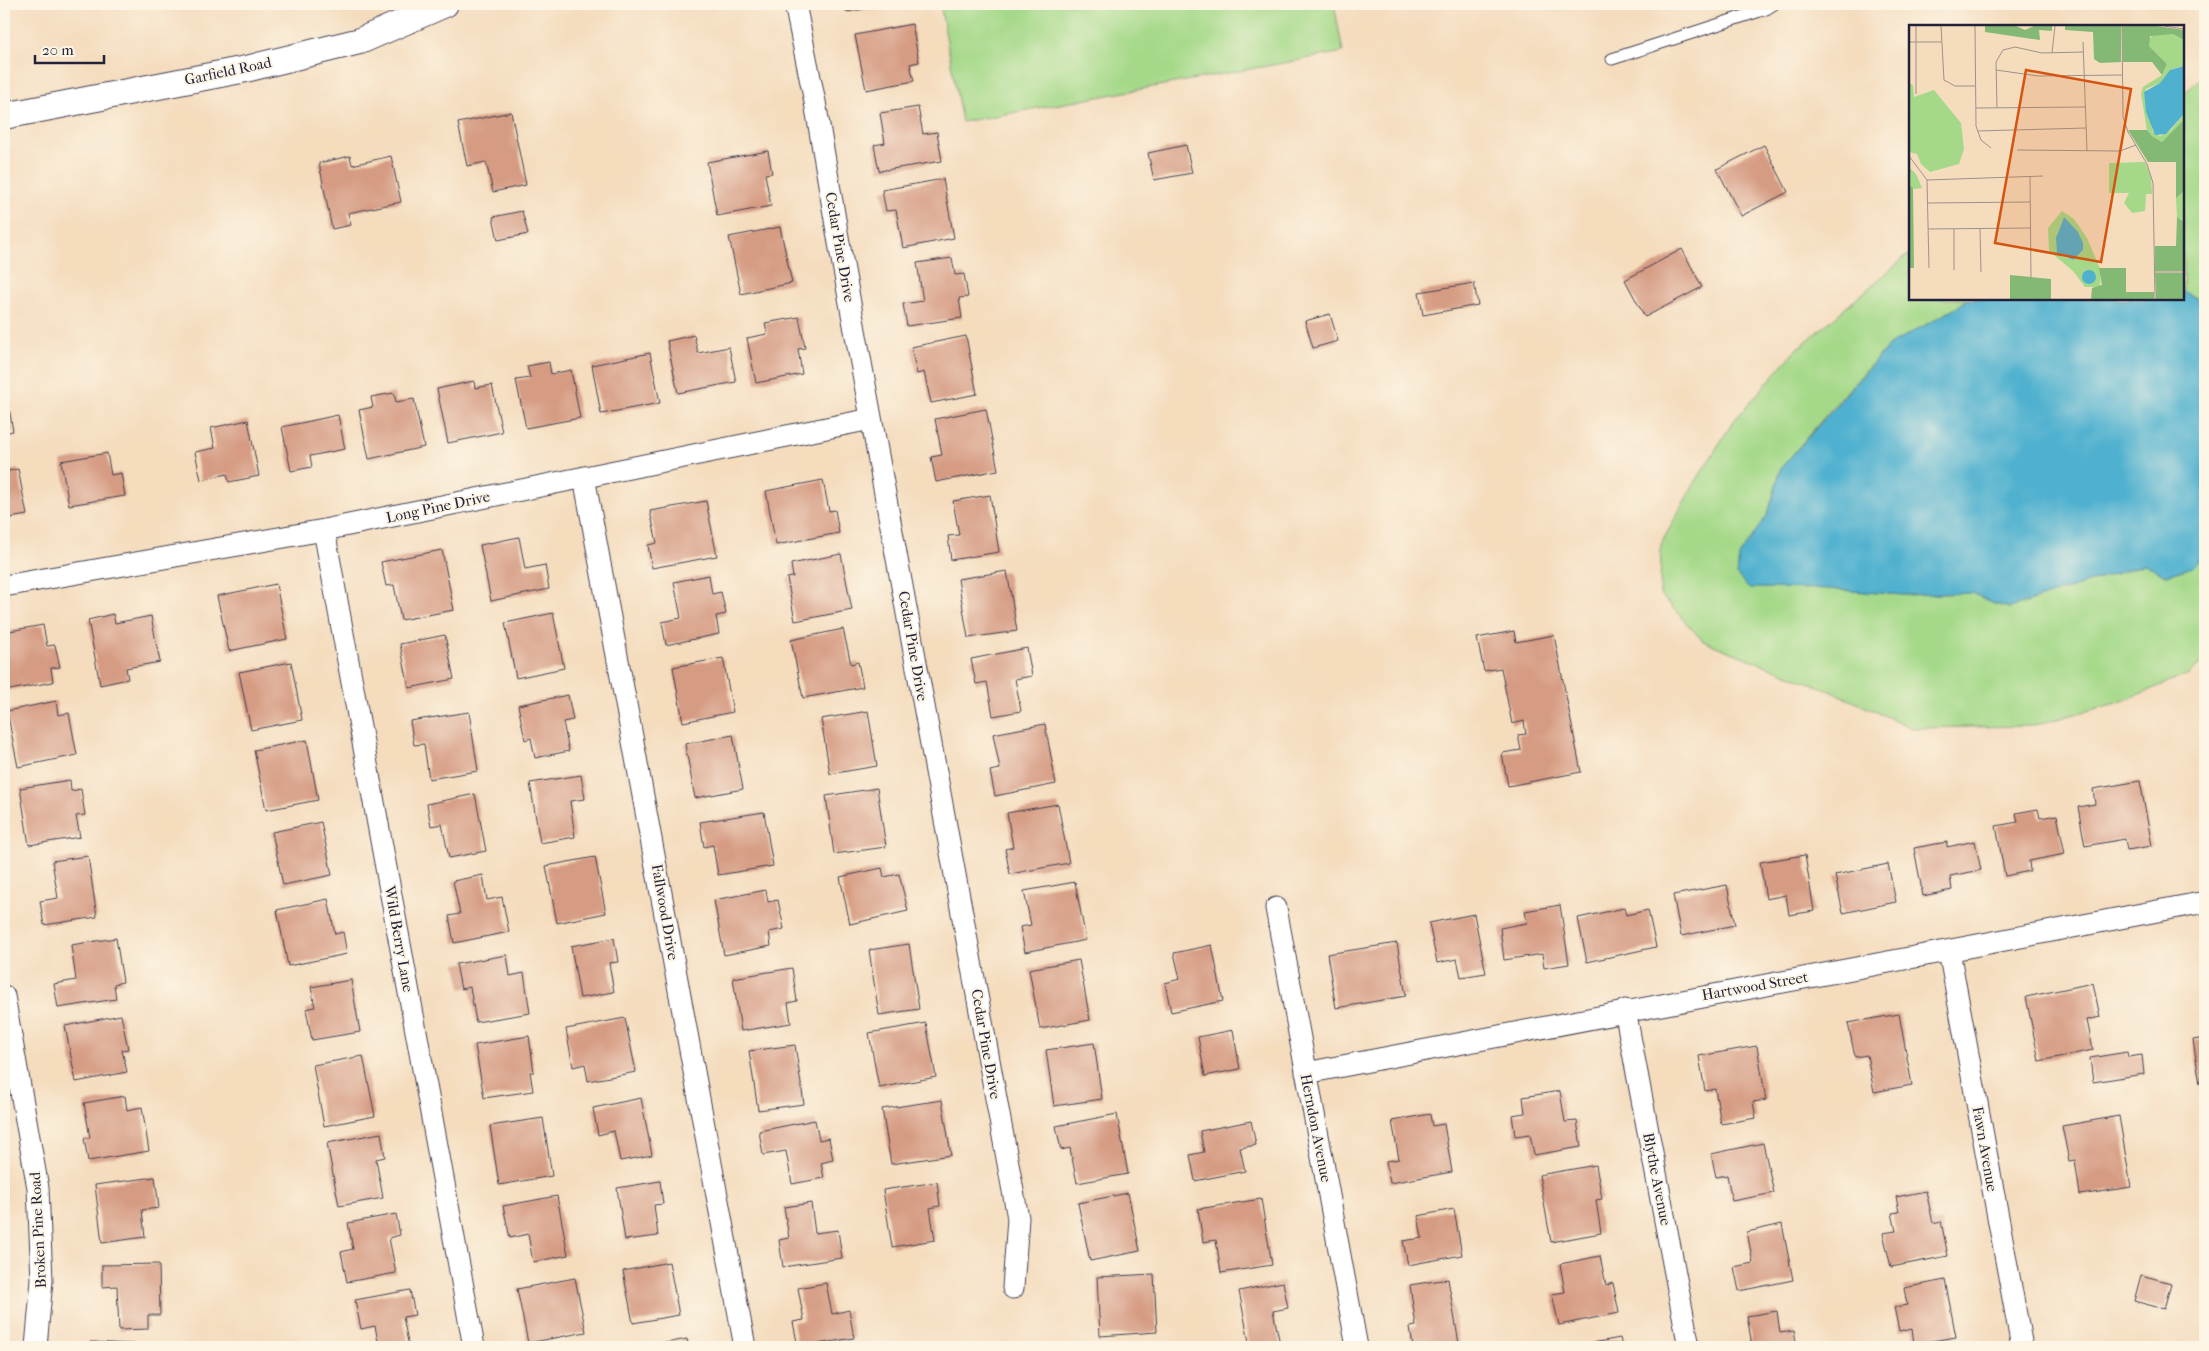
<svg xmlns="http://www.w3.org/2000/svg" width="2209" height="1351" font-family="'IM FELL French Canon',serif">
	<rect width="100%" height="100%" fill="#fcf5e5"/>
	<filter id="ink" filterUnits="userSpaceOnUse"><feTurbulence type="fractalNoise" baseFrequency=".02" numOctaves="2"/><feDisplacementMap in="SourceGraphic" scale="10" xChannelSelector="R" yChannelSelector="G"/><feConvolveMatrix kernelMatrix="1 2 1 2 8 2 1 2 1" color-interpolation-filters="sRGB"/></filter>
	<filter id="wash" filterUnits="userSpaceOnUse"><feTurbulence type="fractalNoise" baseFrequency=".0096" numOctaves="4" result="noise"/><feDisplacementMap in="SourceGraphic" scale="20" xChannelSelector="R" yChannelSelector="G"/><feGaussianBlur stdDeviation="1.12" result="paint"/><feColorMatrix in="noise" values="0 0 0 0 0 0 0 0 0 0 0 0 0 0 0 0 0 1.4 0 .05"/><feComposite in="paint" operator="in"/></filter>
	<g filter="url(#wash)">
		<rect width="100%" height="100%" fill="#f4dcbd"/>
		<path fill="#a5d989" stroke="#647e62" d="M940 4H1334L1343 52 962 122Z
			M2205 75V302L2183 291V94Z
			M1910 253V299H1968L1956 308 1889 345 1831 409 1781 468 1768 514 1740 556 1828 589 1903 595 1973 593 1994 604 2010 608 2145 564 2166 575 2193 567 2205 552V659L2189 674 2120 702 2031 726 1912 728 1826 689 1703 641 1660 594 1661 544 1691 489 1733 422 1795 351Z"/>
		<path fill="#50b1cf" stroke="#396a85" d="M2183 291 2205 303V552L2193 567 2166 575 2145 564 2010 608 1994 604 1973 593 1903 595 1828 589 1748 588 1737 575 1739 556 1768 514 1781 468 1889 345 1956 308 1968 299H2183Z"/>
		<g id="blocks">
			<path fill="#d69b83" d="M845 4H886L887 5 846 12Z
				M912 24 919 62 910 64 914 81 866 90 855 35Z
				M918 107 923 134 937 132 942 161 879 171 874 145 885 143 880 113Z
				M511 112 526 185 493 192 486 162 467 166 458 123Z
				M1186 145 1192 173 1154 180 1148 153Z
				M1764 145 1788 192 1741 216 1717 169Z
				M768 151 772 173 765 174 771 206 717 216 707 162Z
				M350 156 352 165 391 156 401 202 348 213 351 225 332 229 319 163Z
				M943 179 954 238 903 248 896 210 886 211 882 190Z
				M522 211 528 234 498 240 493 217Z
				M780 227 792 283 741 294 729 237Z
				M1682 249 1702 287 1645 317 1625 280Z
				M952 258 955 275 964 274 968 297 959 298 962 318 907 326 903 304 923 301 917 263Z
				M1474 283 1478 305 1423 315 1419 292Z
				M1330 314 1338 341 1313 348 1305 321Z
				M799 317 805 348 798 349 802 374 756 383 747 338 767 334 765 323Z
				M694 335 698 353 729 347 736 382 678 393 667 341Z
				M966 336 977 394 931 403 924 372 917 374 911 347Z
				M650 353 660 403 601 414 592 365Z
				M549 362 551 374 571 370 580 418 526 428 516 380 530 378 527 366Z
				M4 378 13 431 4 433Z
				M474 381 475 388 492 385 502 432 448 443 437 389Z
				M394 393 396 402 414 399 424 447 369 459 359 410 373 407 371 397Z
				M986 409 998 470 936 482 931 457 942 455 935 419Z
				M338 415 345 449 310 456 312 467 291 471 282 427Z
				M248 420 259 476 229 482 227 474 201 480 195 452 215 448 211 428Z
				M107 453 111 475 121 473 125 496 69 505 61 461Z
				M18 469 27 515 4 519V472Z
				M823 480 829 511 835 510 839 533 776 545 766 491Z
				M990 495 999 552 951 560 948 536 959 535 953 501Z
				M706 501 717 556 652 568 648 545 657 543 650 511Z
				M519 537 525 569 545 565 549 589 491 601 480 545Z
				M442 550 454 610 401 620 394 585 386 586 381 562Z
				M841 554 852 610 795 621 787 578 793 577 791 564Z
				M1007 571 1017 631 968 638 958 579Z
				M709 575 712 594 721 592 726 614 716 616 719 634 666 645 662 622 681 618 674 582Z
				M276 584 287 639 229 651 217 596Z
				M553 613 564 668 516 678 505 623Z
				M113 614 115 623 151 616 160 662 126 668 128 679 100 685 88 620Z
				M43 625 47 646 55 645 60 667 51 668 53 682 4 691V632Z
				M843 629 851 664 858 662 863 687 803 698 791 640Z
				M1514 631 1516 642 1554 635 1581 772 1508 786 1502 753 1521 750 1518 735 1526 734 1524 721 1512 724 1501 668 1484 671 1477 638Z
				M445 635 454 679 409 688 400 644Z
				M1027 648 1032 676 1015 679 1021 711 993 716 987 682 976 684 971 659Z
				M723 658 733 712 683 722 673 667Z
				M291 662 302 720 251 730 239 672Z
				M568 695 573 720 563 722 569 751 535 758 531 738 525 740 518 705Z
				M56 701 58 715 69 713 77 755 18 767 7 711Z
				M868 711 877 766 830 774 821 719Z
				M469 712 478 771 429 779 424 744 414 745 410 721Z
				M1045 724 1056 784 995 796 990 771 1000 769 993 734Z
				M733 735 743 789 695 798 685 744Z
				M307 740 318 800 266 810 254 750Z
				M581 775 585 799 570 801 575 837 540 843 530 783Z
				M70 780 71 791 81 789 85 815 76 816 80 837 29 845 20 788Z
				M2140 781 2152 846 2127 850 2125 839 2085 846 2078 807 2095 804 2093 789Z
				M877 788 886 847 834 854 826 796Z
				M475 794 486 851 449 858 442 824 431 826 427 804Z
				M1058 804 1069 863 1010 874 1005 849 1013 847 1007 813Z
				M2038 809 2040 818 2057 815 2065 854 2029 861 2030 871 2005 876 1996 826 2018 822 2016 813Z
				M764 812 773 866 718 875 713 845 704 847 700 822Z
				M321 822 332 875 283 885 272 832Z
				M1975 841 1981 870 1950 876 1952 890 1923 896 1914 848 1947 842V847Z
				M1805 855 1814 911 1789 915 1786 895 1766 899 1760 862Z
				M88 856 97 917 44 925 40 901 58 898 52 861Z
				M595 857 606 913 557 923 546 866Z
				M1888 864 1896 902 1843 913 1835 875Z
				M882 868 884 877 899 874 908 911 850 924 840 877Z
				M483 875 487 900 502 897 509 932 454 943 449 916 460 914 453 881Z
				M1075 882 1086 940 1025 952 1020 927 1031 925 1024 891Z
				M1727 885 1735 925 1681 936 1673 895Z
				M766 890 768 902 778 900 784 929 769 932 771 946 724 955 714 900Z
				M328 899 335 934 343 932 347 954 288 966 277 910Z
				M1560 905 1569 964 1544 968 1542 954 1504 960 1500 928 1527 923 1525 911Z
				M1624 908 1626 915 1648 910 1656 947 1587 962 1578 918Z
				M1474 914 1486 973 1461 977 1457 959 1437 963 1429 923Z
				M116 938 123 982 114 984 116 999 58 1008 54 984 76 980 71 945Z
				M614 938 618 962 609 963 614 992 580 998 571 946Z
				M1397 943 1406 996 1336 1008 1327 954Z
				M909 944 919 1009 879 1015 869 950Z
				M1212 945 1223 1001 1171 1012 1165 983 1180 979 1174 953Z
				M507 955 510 976 524 973 530 1013 476 1022 470 987 461 989 456 964Z
				M1079 960 1090 1020 1040 1029 1029 969Z
				M792 968 797 1001 788 1003 791 1023 741 1031 733 978Z
				M351 980 360 1032 312 1040 306 1009 315 1007 311 987Z
				M2093 983 2100 1017 2087 1020 2093 1050 2039 1061 2026 997Z
				M1899 1014 1912 1085 1874 1092 1867 1055 1855 1057 1848 1023Z
				M121 1015 128 1049 122 1050 127 1072 76 1082 65 1026Z
				M625 1018 636 1072 588 1081 585 1064 573 1067 566 1029Z
				M926 1023 936 1077 879 1088 869 1033Z
				M1233 1030 1240 1069 1205 1076 1198 1037Z
				M529 1036 534 1072H530L533 1091 484 1098 475 1045Z
				M2205 1038V1083L2200 1084 2193 1040Z
				M1094 1043 1102 1099 1054 1106 1046 1050Z
				M795 1045 804 1104 758 1110 749 1051Z
				M1757 1046 1766 1100 1753 1102 1756 1118 1721 1124 1715 1089 1705 1091 1699 1056Z
				M2127 1052 2128 1057 2142 1055 2144 1074 2093 1082 2090 1058Z
				M363 1056 375 1116 324 1126 313 1065Z
				M1560 1091 1565 1122 1577 1121 1581 1147 1534 1155 1530 1134 1515 1136 1512 1115 1525 1113 1523 1097Z
				M125 1096 127 1110 142 1107 149 1151 88 1161 84 1138H90L84 1103Z
				M641 1098 652 1155 620 1161 614 1131 598 1135 593 1108Z
				M942 1100 951 1155 891 1164 882 1109Z
				M1117 1114 1128 1174 1077 1183 1070 1148 1061 1150 1056 1126Z
				M1430 1114 1432 1126 1444 1124 1452 1172 1390 1183 1386 1161 1399 1159 1392 1121Z
				M2119 1116 2131 1187 2080 1195 2075 1160 2069 1161 2062 1126Z
				M543 1118 552 1176 499 1185 490 1126Z
				M815 1120 819 1140 829 1138 833 1160 821 1163 824 1178 792 1184 786 1151 763 1155 759 1131Z
				M1251 1121 1256 1145 1240 1148 1245 1171 1195 1181 1190 1155 1204 1152 1200 1131Z
				M381 1133 385 1157 376 1159 383 1198 339 1206 327 1143Z
				M1763 1143 1774 1193 1732 1201 1727 1175 1716 1177 1711 1154Z
				M1596 1165 1602 1199 1596 1200 1601 1233 1551 1242 1539 1175Z
				M155 1177 159 1208 142 1210 145 1237 102 1243 95 1185Z
				M660 1181 663 1204 654 1205 658 1236 625 1240 617 1188Z
				M937 1182 940 1206 930 1208 935 1240 892 1247 883 1190Z
				M1926 1191 1933 1223 1941 1221 1948 1256 1891 1267 1883 1233 1896 1231 1892 1213 1899 1212 1896 1197Z
				M1128 1193 1140 1251 1090 1261 1078 1203Z
				M557 1196 568 1255 533 1262 528 1234 510 1238 503 1206Z
				M1261 1199 1272 1265 1221 1273 1216 1240 1203 1242 1198 1209Z
				M811 1203 815 1233 838 1230 842 1258 783 1267 779 1240 789 1238 784 1207Z
				M1454 1209 1462 1255 1408 1265 1403 1241 1422 1238 1418 1216Z
				M396 1214 400 1235 389 1238 396 1273 347 1282 341 1252 353 1249 348 1223Z
				M1782 1224 1793 1280 1739 1291 1734 1267 1753 1263 1747 1232Z
				M1600 1256 1606 1285 1613 1283 1619 1313 1559 1325 1552 1294 1565 1292 1560 1264Z
				M669 1262 679 1315 633 1323 623 1271Z
				M159 1264 160 1315H148V1329L119 1330 117 1286 102 1287V1265Z
				M1154 1274 1157 1332 1100 1336 1097 1277Z
				M2141 1275 2171 1283 2164 1309 2134 1301Z
				M575 1278 586 1332 528 1343 517 1289Z
				M1448 1279 1459 1344 1441 1347H1413L1410 1327 1416 1326 1410 1285Z
				M1945 1280 1956 1337 1914 1344 1912 1328 1899 1331 1894 1307 1907 1305 1904 1288Z
				M1283 1282 1288 1308 1273 1311 1280 1344 1250 1347 1239 1291Z
				M826 1283 832 1314 849 1310 854 1338 798 1347 793 1322 804 1320 798 1288Z
				M410 1290 415 1315 403 1317 409 1347H379L375 1326 361 1329 355 1300Z
				M1777 1311 1780 1333 1794 1331 1797 1347H1746V1345H1752L1747 1316Z
				M1620 1338 1622 1347H1588L1587 1344Z
				M687 1339 688 1347H650V1346Z
				M90 1342 149 1345V1347H90Z"/>
		</g>
	</g>
	<g filter="url(#ink)">
		<use href="#blocks" fill-opacity="0" stroke="#423e4e" stroke-width="1"/>
		<g fill="none" stroke-linecap="round" stroke-linejoin="round">
			<defs>
				<path id="service" d="M1612 59 1766 9 1774 4"/>
				<path id="minor" d="M795 4 815 102 839 243 1018 1218 1013 1288
					M584 477 745 1347
					M324 530 474 1347
					M4 586 324 530 871 419
					M1276 908 1357 1347
					M1949 951 2022 1347
					M4 996 38 1188 42 1280 36 1347
					M1625 1010 1689 1347
					M1306 1073C1605 1014 1906 960 2205 902"/>
				<path id="tertiary" d="M4 116 246 69 360 41 445 4"/>
			</defs>
			<use href="#service" stroke="#423e4e" stroke-width="13"/>
			<use href="#minor" stroke="#423e4e" stroke-width="23"/>
			<use href="#tertiary" stroke="#423e4e" stroke-width="28"/>
			<use href="#service" stroke="#fff" stroke-width="11"/>
			<use href="#minor" stroke="#fff" stroke-width="21"/>
			<use href="#tertiary" stroke="#fff" stroke-width="26"/>
		</g>
	</g>
	<g text-anchor="middle" dominant-baseline="central" stroke-width="4" stroke-linejoin="round" paint-order="stroke">
		<g font-size="15" fill="#22223b" stroke="#fcf5e5">
			<text transform="translate(228 71) rotate(-12)">Garfield Road</text>
			<text transform="translate(840 247) rotate(80)">Cedar Pine Drive</text>
			<text transform="translate(438 507) rotate(-12)">Long Pine Drive</text>
			<text transform="translate(913 646) rotate(80)">Cedar Pine Drive</text>
			<text transform="translate(665 912) rotate(80)">Fallwood Drive</text>
			<text transform="translate(399 939) rotate(80)">Wild Berry Lane</text>
			<text transform="translate(1755 986) rotate(-10)">Hartwood Street</text>
			<text transform="translate(986 1044) rotate(80)">Cedar Pine Drive</text>
			<text transform="translate(1316 1128) rotate(79)">Herndon Avenue</text>
			<text transform="translate(1985 1149) rotate(80)">Fawn Avenue</text>
			<text transform="translate(1657 1179) rotate(79)">Blythe Avenue</text>
			<text transform="translate(38 1230) rotate(-93)">Broken Pine Road</text>
		</g>
	</g>
	<g transform="translate(1909 25)">
		<rect width="275" height="275" fill="#f4dcbd"/>
		<path d="M245 8 264 9 275 15V41L263 44 251 58 237 64 235 69 244 107 251 111 261 106 275 89V95L266 108 253 117 243 111 238 105 232 69 234 62 253 50 258 39 240 21 239 15ZM0 58 4 60 5 72 25 65 52 98 55 124 50 139 21 147 12 139 8 129 0 127ZM236 137 242 152 243 169H237L236 186 223 188 215 178 220 168H200V138ZM0 142 7 149 13 163 5 164 0 160ZM275 166V197L268 192 267 173ZM153 186 165 194 178 213 192 246 191 262H176L164 246 140 226 139 203ZM155 192 171 213 174 225 164 235 150 230 148 225 150 205Z" fill="#a5d989" fill-rule="evenodd"/>
		<path d="M76 1H107L116 5 125 1H143V6L130 5 131 15 76 7ZM156 1H212V37L191 38 185 34 184 7 156 5ZM213 1H248L275 5V15L264 9 241 11 240 21 258 39 253 50 243 37H214ZM275 95V166L267 173V137H239L219 105H238L243 111 253 117ZM0 160 4 163 5 243H0ZM268 192 275 197V246H246V221H267ZM190 243H217V267H245V274H182L183 263 193 260ZM246 248H275V274H247ZM101 250 142 254V274H101Z" fill="#84b975"/>
		<path d="M275 41V89L257 109 246 110 237 87 235 67 251 58 261 45ZM155 192 169 207 174 218V225L164 235 148 228 147 213ZM173 252a7 7 0 1 1 14 0a7 7 0 1 1-14 0Z" fill="#50b1cf"/>
		<path fill="none" stroke="#a09289" stroke-width="1" d="M7 1V69M32 1 35 55 46 61H66M66 1 67 101 72 115 82 123M213 1 214 92 219 107 238 139 244 158 246 274M255 1 275 4M0 17H32M174 17 178 126M143 28 146 1M87 45 129 51 213 50M67 83 176 82M88 83 87 37 94 25 106 22 133 28 175 27M68 106 177 103M108 125 211 126 227 120M0 131 18 155 20 243M121 151 122 252M18 155 134 151M19 178 121 177M19 204 121 203M45 204V245M71 204 72 247M245 247H275"/>
		<path fill="#d45411" fill-opacity="0.15" stroke="#d45411" stroke-width="2.5" d="M117 45 222 64 192 237 86 218Z"/>
		<rect width="275" height="275" fill="none" stroke="#22223b" stroke-width="2.5"/>
	</g>
	<rect width="2209" height="1351" fill="none" stroke="#fcf5e5" stroke-width="20"/>
	<path d="M35 55v8h69v-8" fill="none" stroke="#22223b" stroke-width="2.5"/>
	<text x="42" y="55" font-size="15" fill="#22223b" stroke="#fcf5e5" stroke-width="4" paint-order="stroke">20 m</text>
</svg>
